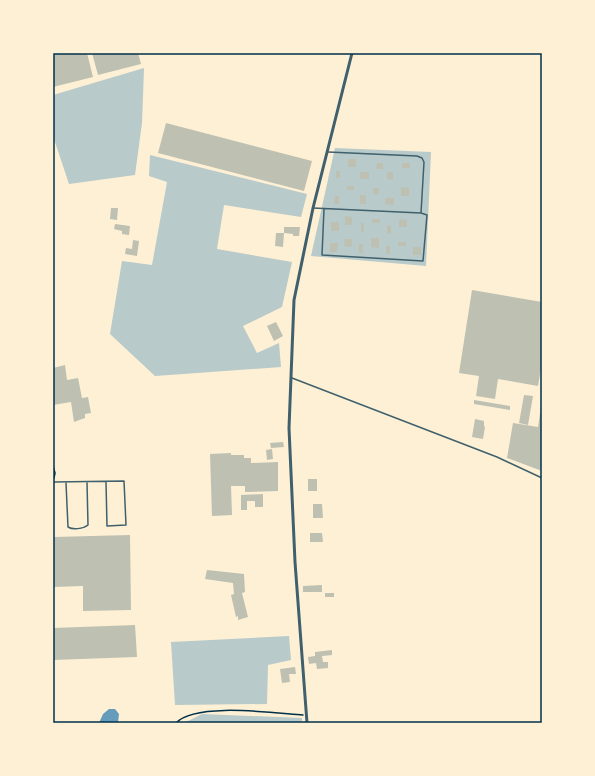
<svg xmlns="http://www.w3.org/2000/svg" width="595" height="776" font-family="Commissioner,sans-serif">
	<rect width="100%" height="100%" fill="#fdf0d5"/>
	<path fill="#b9caca" d="M144 68 142 123 135 175 69 184 53 136V95Z
		M335 148 431 152 426 266 311 256Z
		M150 155 307 194 301 217 224 205 217 249 292 262 282 307 243 326 257 353 279 343 281 367 155 376 110 334 122 261 152 265 167 182 149 176Z
		M289 636 291 660 268 665 267 704 175 705 171 642Z
		M202 714 302 718V723H184Z"/>
	<path fill="#669bbc" d="M109 709H115L119 714 118 723H99L103 714Z"/>
	<path fill="#bec0b2" d="M53 53H87L93 77 53 87Z
		M92 53H138L141 64 98 75Z
		M166 123 312 161 304 191 158 153Z
		M348 159H356V167H348Z
		M377 163H383V169H376Z
		M402 163H410V168H402Z
		M336 171H340V178H336Z
		M360 172H369V179H360Z
		M387 172H393V180L387 179Z
		M347 186H354V190H347Z
		M401 187 409 188V196H401Z
		M373 188H379V194H373Z
		M360 195H366V204H360Z
		M335 196H339V204H334Z
		M385 198H394V205L385 204Z
		M111 208H118L117 220 110 219Z
		M345 216 352 217V225H345Z
		M372 219H380V223H372Z
		M399 219 407 220V227H399Z
		M331 222H339V231H331Z
		M361 223H364V232H361Z
		M115 224 130 226 129 235 122 234V231L114 229Z
		M387 225 391 226V234L387 233Z
		M284 227H300L299 236H293V234L284 233Z
		M276 233H284L283 247 275 246Z
		M371 238H379V248L371 247Z
		M345 239H352V247L344 246Z
		M133 240 139 241 137 256 125 254 126 248 132 249Z
		M398 242H406V246H398Z
		M330 243H338L337 252H330Z
		M359 244H363V253H359Z
		M386 246H390V254H386Z
		M413 247H421V255H413Z
		M472 290 542 302V362L538 386 498 379 495 399 476 396 479 376 459 373Z
		M276 322 283 336 274 341 267 326Z
		M65 365 67 380 78 378 82 398 88 397 91 413 85 414V418L74 422 71 402 53 405V368Z
		M524 395 533 396 528 425 519 423Z
		M474 400 510 406V410L474 404Z
		M541 406H542V471L507 458 513 423 538 427Z
		M475 419 484 421V426L485 427 483 439 472 437Z
		M283 442 284 447 271 448 270 443Z
		M272 449 273 459 267 460 266 450Z
		M231 453V455H244V458H251V463L278 462V491L245 492V486H231L232 515 212 516 210 454Z
		M308 479H317V491H308Z
		M263 494V507H255V501H247V510H241V495Z
		M313 504H322L323 518H313Z
		M310 533H322L323 542H310Z
		M130 535 131 610 83 611V586L53 587 54 537Z
		M207 570 244 574 245 592 242 593 248 617 238 620V616L236 617 231 595 234 594 233 583 205 579Z
		M322 585V592H303V586Z
		M325 593H334V597H325Z
		M135 625 137 657 53 660V628Z
		M332 650V655L322 656 323 662H328V668L317 669 316 663 309 664 308 657 315 656V652Z
		M295 667 296 674H289L290 682 282 683 280 669Z"/>
	<g fill="none" stroke-linecap="round" stroke-linejoin="round">
		<path stroke="#003049" stroke-width="1.5" d="M53 466 55 473 54 478
			M176 723C195 702 274 713 303 715"/>
		<path stroke="#3f606c" stroke-width="1.5" d="M313 208 421 213 424 162 422 158 417 156 328 152
			M324 209 322 255 423 261 427 215 421 213
			M292 378 497 457 542 478
			M53 482 124 481 126 525 107 526 106 482
			M66 483 68 527C73 530 83 529 88 525L87 482"/>
		<path stroke="#3f606c" stroke-width="3" d="M307 723 295 562 289 428 294 300 313 208 352 53"/>
	</g>
	<rect width="595" height="776" fill="none" stroke="#fdf0d5" stroke-width="108"/>
	<rect x="54" y="54" width="487" height="668" fill="none" stroke="#003049" stroke-width="1.5"/>
</svg>
